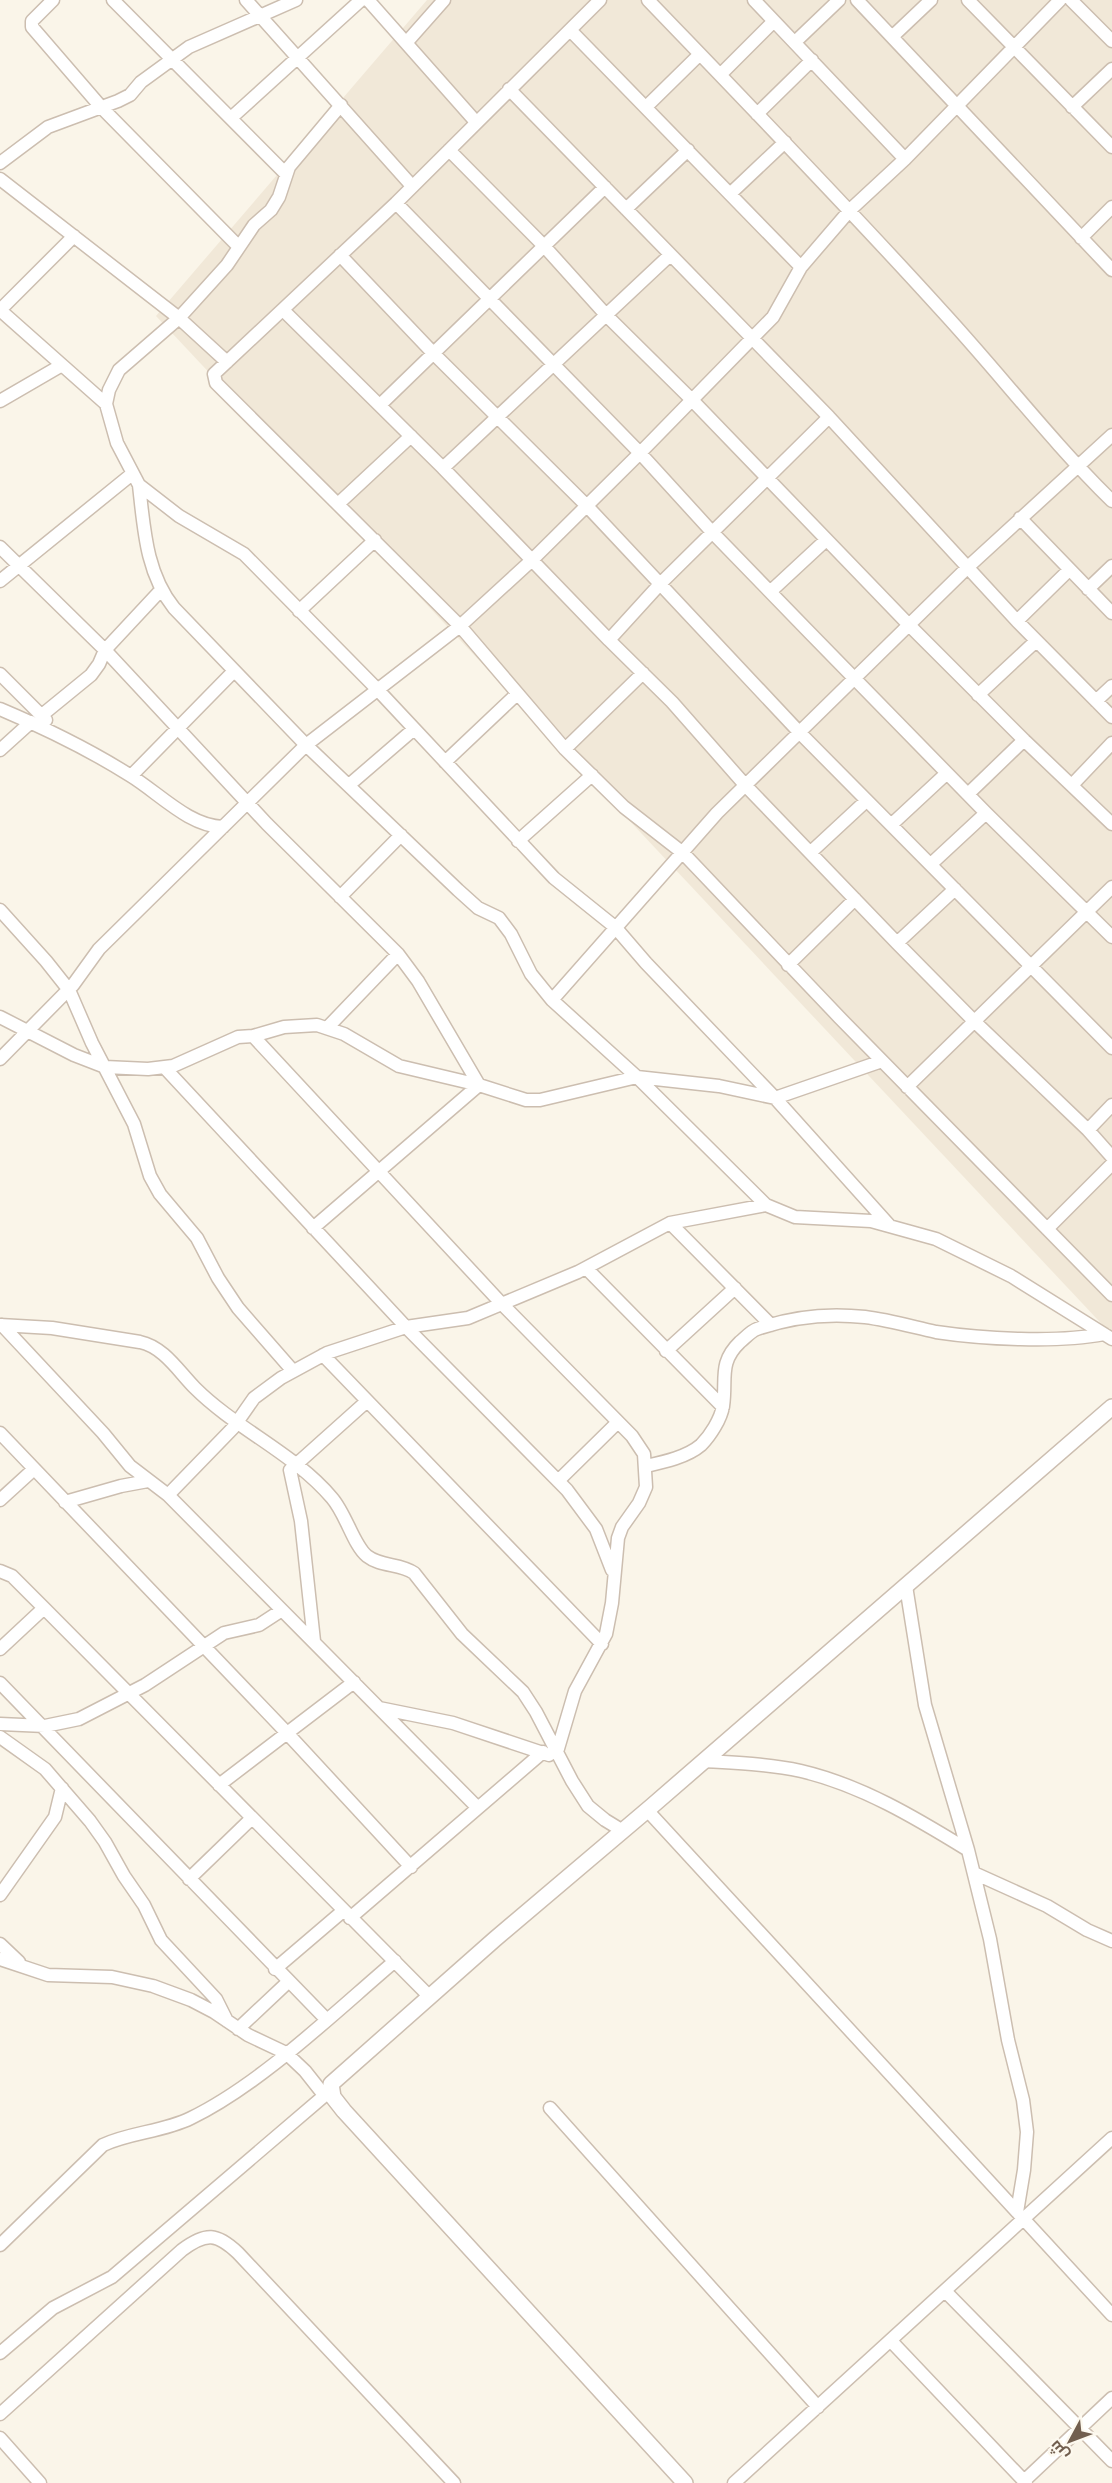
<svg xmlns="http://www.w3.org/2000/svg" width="1112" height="2483" font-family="'Source Sans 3',Cairo,sans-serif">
	<rect width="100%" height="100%" fill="#faf5e9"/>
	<path fill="#f1e8d8" d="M427 0H1112V1335L156 316Z"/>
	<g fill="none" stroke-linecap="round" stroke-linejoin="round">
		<defs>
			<path id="minor" d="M53 0 32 21V27L101 107 239 247
				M113 0 286 174
				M246 0 412 186
				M368 0 476 122
				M600 0 396 203 214 374 216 383 460 626 565 749 624 807 683 853 839 1017 1112 1295
				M648 0C747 103 846 205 942 311 1000 374 1051 441 1112 501
				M754 0 905 159
				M857 0 1112 270
				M968 0 1112 147
				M1071 0 1112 41
				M570 30 801 267
				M893 36 931 0
				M795 42 839 0
				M406 43 444 0
				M720 75 774 21
				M509 89 829 417 1017 621 1112 717
				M646 107 700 54
				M1072 107 1112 69
				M757 114 812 60
				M231 118 361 0
				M449 150 544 246 607 316 692 400 909 625 1024 740 1112 824
				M0 163 48 127 118 101 130 95 141 82 189 47 296 0
				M0 179 179 318 119 370 109 390 106 404 117 443 139 485 179 516 244 554 377 689 554 878 615 927 646 963 775 1098 889 1225
				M731 193 785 142
				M396 203 640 453 712 532 810 633 986 813 1112 937
				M626 209 688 150
				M1081 238 1112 207
				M340 255 434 354 586 505 800 733 1112 1048
				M0 310 106 404
				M0 310 74 236
				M283 310 443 468 609 640 672 702 746 786 897 943 974 1021 1088 1130 1112 1157
				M227 362 179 318 227 265 254 225 271 210 279 197 289 167 341 105
				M0 401 62 365
				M380 405 605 187
				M443 468 670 255
				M139 485C144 529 146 573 174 608L306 745 458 890 478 908 499 918 511 934 531 974 552 1000 637 1077 766 1205 795 1217 871 1221 936 1239 1011 1276 1112 1339
				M338 504 411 436
				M1020 518 1112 613
				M0 547 105 650 267 824 398 954 418 981 479 1085 313 1228
				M0 581 132 474
				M1088 589 1112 566
				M771 591 826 540
				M299 611 375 540
				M1017 621 1069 570
				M609 640 660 584 829 417
				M0 674 46 720
				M978 695 1036 641
				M1096 701 1112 686
				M0 709C45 728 90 750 131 776 160 794 189 826 223 827
				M42 715 91 675 99 664 105 650 160 591
				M565 749 643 673
				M0 750 31 722
				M445 762 517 694
				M131 776 234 671
				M349 785 414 729
				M1072 785 1112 743
				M968 794 1024 740
				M891 825 947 773
				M518 841 592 775
				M811 852 866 801
				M931 864 986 813
				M340 897 401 835
				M0 910 46 961 69 990 92 1043 134 1124 150 1176 160 1194 197 1238 218 1278 238 1308 293 1371
				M897 943 955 889
				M788 965 855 899
				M552 1000 717 813 969 566 1112 435
				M0 1017 74 1055 105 1067 148 1069 173 1066 238 1037 253 1036 284 1027 317 1025 344 1034 399 1066 479 1085 526 1100H540L637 1077 719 1086 775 1098 882 1061
				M328 1027 398 954
				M253 1036 501 1303 632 1436 644 1454 646 1487 639 1503 622 1527 618 1538 612 1603 606 1634 575 1691 557 1752
				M0 1059 73 985 99 949 306 745 460 626 532 560 640 453 773 317 801 267 850 210 905 159 1060 0
				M164 1067 406 1327 567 1490 596 1529 612 1570
				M907 1087 1112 887
				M1088 1130 1112 1105
				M670 1223 771 1325
				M1047 1229 1112 1164
				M586 1268 723 1407
				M0 1325 52 1328 140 1342C164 1347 179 1372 195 1388 236 1429 294 1453 332 1498 346 1514 354 1546 367 1556 381 1567 400 1563 414 1573L462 1634 523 1692 536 1712 572 1781 588 1806 605 1820 623 1831
				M2 1325 103 1433 130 1466 168 1495 477 1807
				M666 1351 735 1288
				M323 1355 602 1644
				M0 1433 287 1733 411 1867
				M646 1466C664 1462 687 1457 701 1445 710 1436 721 1419 723 1406 727 1379 718 1363 740 1342 745 1338 751 1331 757 1329 791 1317 829 1313 865 1317 889 1320 913 1327 936 1332 983 1339 1058 1343 1104 1334
				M558 1481 618 1422
				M168 1495 233 1428 254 1398 281 1378 327 1353 406 1327 468 1318 578 1272 670 1223 766 1205
				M0 1500 34 1469
				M65 1502 121 1486 148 1481
				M0 1571 12 1576 44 1608 430 1997
				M906 1586 925 1705 968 1850 990 1939 1008 2040 1023 2100 1027 2132 1024 2170 1017 2212
				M314 1641 301 1521 290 1470 366 1402
				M0 1649 44 1608
				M0 1683 326 2019
				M379 1708 453 1723 549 1755
				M0 1724 45 1726 79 1719 145 1685 224 1633 259 1625 282 1610
				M0 1737 45 1769 90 1821 105 1842 124 1876 144 1905 161 1940 216 1999 227 2021
				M704 1761C736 1763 769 1764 801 1771 861 1785 916 1818 968 1850
				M219 1785 354 1682
				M647 1810 1112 2315
				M974 1873 1047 1906 1087 1930 1112 1941
				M189 1879 251 1819
				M0 1895 55 1817 62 1788
				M350 1918 543 1752
				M0 1944 19 1962
				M0 1959 48 1975 112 1977 153 1986 191 2000 214 2012 248 2035 286 2053 305 2071 324 2095
				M275 1969 343 1911
				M238 2029 288 1982
				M550 2108 818 2407
				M0 2245 103 2145C131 2132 163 2132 191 2118 261 2084 335 2012 395 1961
				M945 2291 1112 2461
				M891 2341 1026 2483
				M0 2353 53 2308 112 2277 331 2090
				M0 2414 182 2250C206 2232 217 2233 238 2253L454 2483
				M0 2438 40 2483
				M1024 2481 1112 2398
				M734 2483 1112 2138"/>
			<path id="tertiary" d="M685 2483 344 2111 333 2097 331 2084 495 1939 652 1806 1112 1407"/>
		</defs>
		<use href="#minor" stroke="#ccbeb0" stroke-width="15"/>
		<use href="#tertiary" stroke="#ccbeb0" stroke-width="18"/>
		<use href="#minor" stroke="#fff" stroke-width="12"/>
		<use href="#tertiary" stroke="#fff" stroke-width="15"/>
	</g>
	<g transform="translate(1070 2441) rotate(229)" stroke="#fdf9ef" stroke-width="4.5" paint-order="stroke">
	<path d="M0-4.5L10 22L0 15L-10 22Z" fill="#725f4f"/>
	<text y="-9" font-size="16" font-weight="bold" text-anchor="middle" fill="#725f4f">ش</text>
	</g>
</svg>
